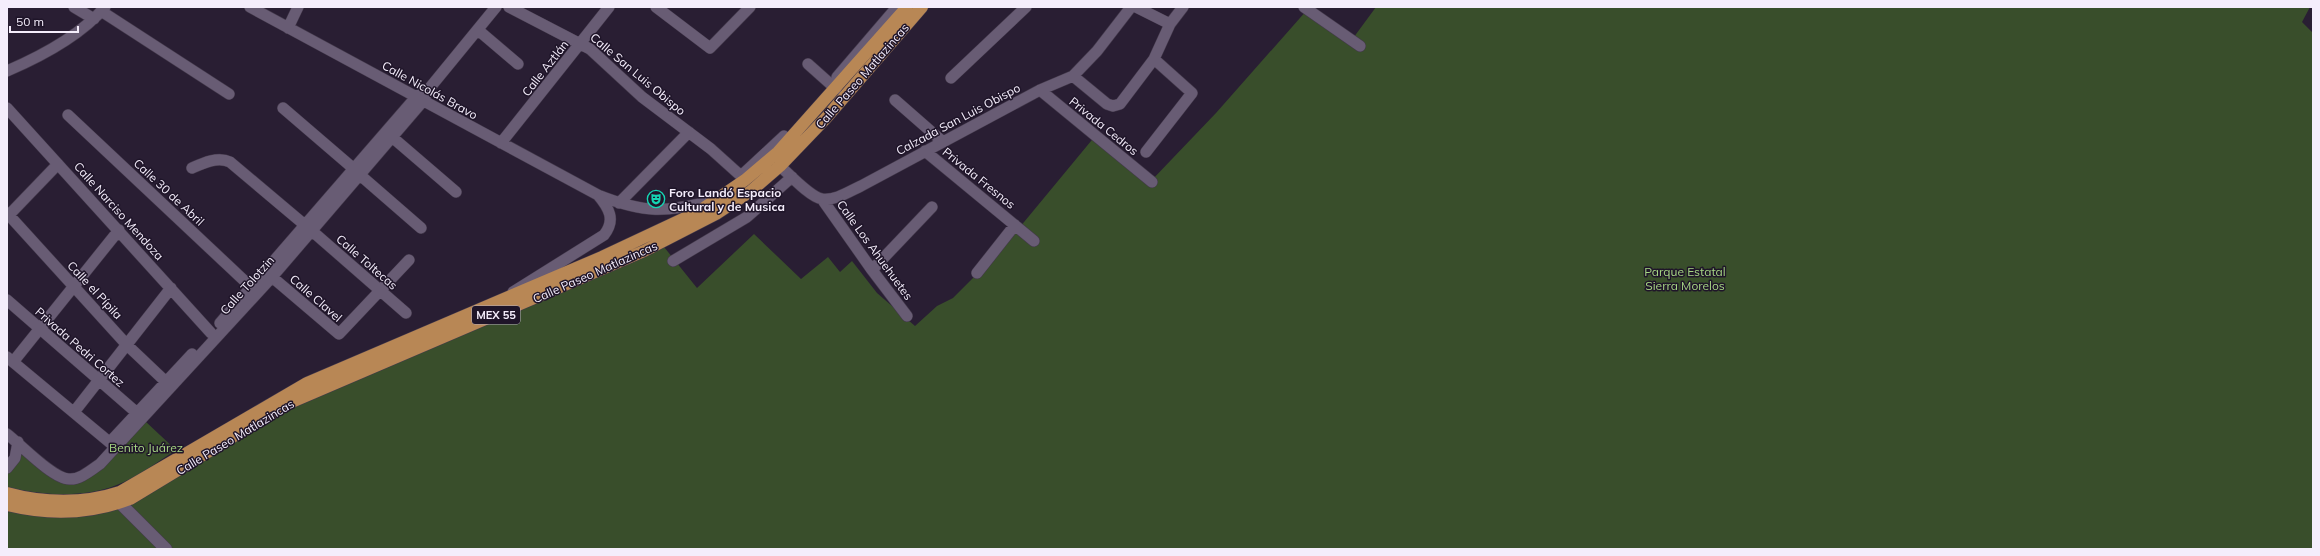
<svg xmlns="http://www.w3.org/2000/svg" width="2320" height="556" font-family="Mulish,sans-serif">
	<rect width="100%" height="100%" fill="#291e33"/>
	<path fill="#394e2b" d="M1376 7H2310L2302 22 2313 33V549H7V515L9 511 73 513 277 403 656 237 697 288 754 234 801 279 828 257 840 272 852 261 877 293 915 326 937 306 953 298 1000 251 1096 135 1150 182 1216 113 1307 10 1351 41Z
		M145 421 176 450C159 461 142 474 124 482 87 499 45 496 7 487V472L13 469 20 452 59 482 68 483Z"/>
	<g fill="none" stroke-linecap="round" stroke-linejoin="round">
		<defs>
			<path id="minor" d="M74 7 94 19
				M250 7 598 195C646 214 664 212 713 201
				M509 7 590 49 642 97 711 149 741 176 784 136
				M656 7 710 48 750 7
				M1136 7 1170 24
				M1304 7 1360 46
				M101 11 229 94
				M288 28 298 7
				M478 30 518 64
				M808 64 836 89
				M7 71C42 56 80 36 105 7
				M1073 76 1107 104 1113 106 1120 104 1154 59 1170 24 1183 7
				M837 77 897 7
				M951 78 1026 7
				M1040 90 1152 182
				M895 100 943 142
				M7 108 211 333
				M283 108 354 169
				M68 115 251 287
				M392 137 456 192
				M501 143 609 7
				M925 151 1034 241
				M1146 152 1192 93 1154 59
				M780 166C790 175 810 197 822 199 835 201 850 191 861 186L1040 90 1073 76 1097 51 1131 7
				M192 168C203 163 218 156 230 162L306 226
				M360 175 421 228
				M822 199 872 270 907 316
				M619 203 689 132
				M7 213 127 345 166 382
				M7 217 58 164
				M312 231 406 313
				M673 261 747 217 792 177
				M872 270 932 207
				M977 273 1015 225
				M272 277 339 334 409 260
				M513 292 604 235C616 220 609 208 598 195
				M7 300 137 413
				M220 323 416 97 422 93
				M7 357 114 446
				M13 362 119 230
				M74 412 171 288
				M7 434C20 444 53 479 69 479 80 480 91 470 100 464L272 277 423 101 428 90 496 7
				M110 442 192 354
				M7 468 15 458 18 442"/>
			<path id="tertiary" d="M120 503 166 549"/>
			<path id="trunk" d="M7 493C43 503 84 504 120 492L307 383 602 257 698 212 745 180 778 152 907 7
				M7 505C48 515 91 514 130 499L287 404 644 251 716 214 751 191 780 166 826 118 922 7"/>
		</defs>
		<use href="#minor" stroke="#443a4c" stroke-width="12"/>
		<use href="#tertiary" stroke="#443a4c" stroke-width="13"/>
		<use href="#trunk" stroke="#443a4c" stroke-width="13"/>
		<use href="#minor" stroke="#685c74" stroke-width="11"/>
		<use href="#tertiary" stroke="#685c74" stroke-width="12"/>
		<use href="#trunk" stroke="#b88755" stroke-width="12"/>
	</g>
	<defs>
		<symbol id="theatre-ring" viewBox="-11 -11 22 22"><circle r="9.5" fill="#1f1529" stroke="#15d5b3" stroke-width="1.5"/><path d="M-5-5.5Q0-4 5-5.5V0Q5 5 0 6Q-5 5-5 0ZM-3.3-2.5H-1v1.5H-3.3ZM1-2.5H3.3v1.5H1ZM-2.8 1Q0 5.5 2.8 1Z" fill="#15d5b3"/></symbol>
	</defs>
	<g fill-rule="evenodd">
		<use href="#theatre-ring" x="646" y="189" width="20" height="20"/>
	</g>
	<g text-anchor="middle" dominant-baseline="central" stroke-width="3" stroke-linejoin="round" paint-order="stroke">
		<rect fill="#1f1529" stroke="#b4acbc" stroke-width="1" x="472" y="306" width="48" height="18" rx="3"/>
		<g font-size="11" font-weight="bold" fill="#f4edfb">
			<text x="496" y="315">MEX 55</text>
		</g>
		<g font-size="12" fill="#f4edfb" stroke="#1f1529">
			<text transform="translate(545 68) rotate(-52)">Calle Aztlán</text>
			<text transform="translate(638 74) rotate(40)">Calle San Luis Obispo</text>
			<text transform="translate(862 76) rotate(-49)">Calle Paseo Matlazincas</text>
			<text transform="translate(430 90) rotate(29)">Calle Nicolás Bravo</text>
			<text transform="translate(958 119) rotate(-28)">Calzada San Luis Obispo</text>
			<text transform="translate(1104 126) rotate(39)">Privada Cedros</text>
			<text transform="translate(979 178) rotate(39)">Privada Fresnos</text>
			<text transform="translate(169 192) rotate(43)">Calle 30 de Abril</text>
			<text transform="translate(119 211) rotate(48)">Calle Narciso Mendoza</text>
			<text transform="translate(875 250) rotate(54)">Calle Los Ahuehuetes</text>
			<text transform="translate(367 262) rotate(41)">Calle Toltecas</text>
			<text transform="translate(595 272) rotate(-24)">Calle Paseo Matlazincas</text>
			<text transform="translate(247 285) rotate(-48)">Calle Tolotzin</text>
			<text transform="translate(95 290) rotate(47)">Calle el Pípila</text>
			<text transform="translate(316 298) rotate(41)">Calle Clavel</text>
			<text transform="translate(80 347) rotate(41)">Privada Pedri Cortez</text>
			<text transform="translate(235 437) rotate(-31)">Calle Paseo Matlazincas</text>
		</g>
		<g font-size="12" font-weight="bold" fill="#f4edfb" stroke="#1f1529" text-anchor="start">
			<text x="669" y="192">Foro Landó Espacio<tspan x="669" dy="14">Cultural y de Musica</tspan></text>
		</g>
		<g font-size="12" fill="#a7d784" stroke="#1f1529">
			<text x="1685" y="271">Parque Estatal<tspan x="1685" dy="14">Sierra Morelos</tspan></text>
			<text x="146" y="447">Benito Juárez</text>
		</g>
	</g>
	<rect width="2320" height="556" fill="none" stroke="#f4edfb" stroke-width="16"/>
	<path d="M10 26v6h68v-6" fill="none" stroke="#f4edfb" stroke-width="2"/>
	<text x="16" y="26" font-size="12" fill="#f4edfb" stroke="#1f1529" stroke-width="3" paint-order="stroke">50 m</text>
</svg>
